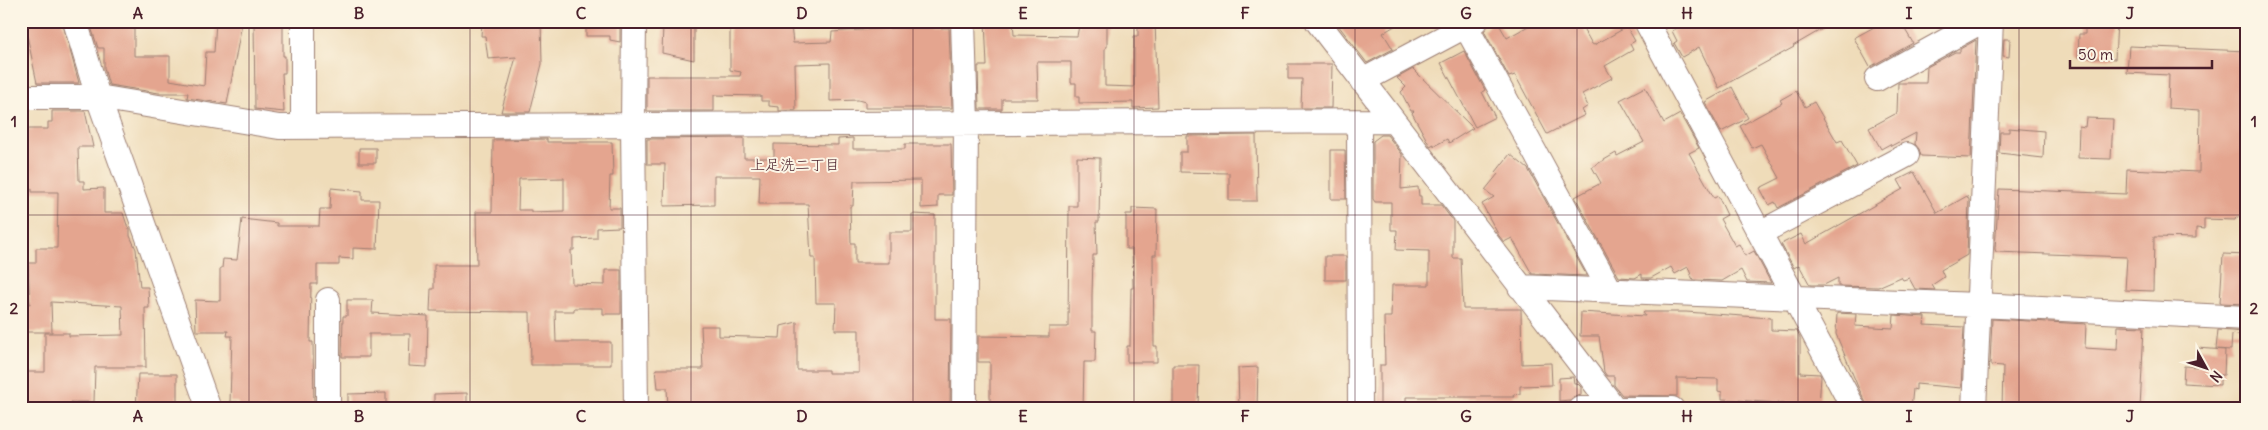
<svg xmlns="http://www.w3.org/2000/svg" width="2268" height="430" font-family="Delius,'Klee One',sans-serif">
	<rect width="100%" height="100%" fill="#fcf5e5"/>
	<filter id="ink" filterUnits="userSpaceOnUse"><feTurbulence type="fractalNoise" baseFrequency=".02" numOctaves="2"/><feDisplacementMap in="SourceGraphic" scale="10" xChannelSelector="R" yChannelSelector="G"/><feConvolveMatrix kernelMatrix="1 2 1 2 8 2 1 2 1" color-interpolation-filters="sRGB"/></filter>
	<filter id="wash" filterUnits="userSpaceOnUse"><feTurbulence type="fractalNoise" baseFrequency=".0096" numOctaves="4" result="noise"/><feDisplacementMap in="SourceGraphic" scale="20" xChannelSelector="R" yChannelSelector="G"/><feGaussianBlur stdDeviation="1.12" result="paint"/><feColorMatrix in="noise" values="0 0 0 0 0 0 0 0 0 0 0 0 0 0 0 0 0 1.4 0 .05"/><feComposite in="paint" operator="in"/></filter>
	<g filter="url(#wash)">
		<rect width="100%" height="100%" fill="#efdcb9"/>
		<g id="blocks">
			<path fill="#e4a58f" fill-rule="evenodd" d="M24 21H62L79 83H37Z
				M89 21H134V56H170V80L204 86 206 52H214L216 21 242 23 227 104 187 98 188 93H159L109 85 104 68V48H98Z
				M254 21H283V56H285V73H282L284 112 255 109Z
				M482 21H541L542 64 530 112H501L516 57 488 59 485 36H481Z
				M586 21H614V26H620V42L610 40V36H586Z
				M985 21H1013L1014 35 1077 36 1080 21H1107V47L1105 48V86L1134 87V36H1138V21H1155L1158 107 1133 108V102L1079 103V97H1076V83H1071V62H1037L1038 99H1002V109H979L978 66H987Z
				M1335 21H1403L1383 33 1393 49 1367 63Z
				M1497 21 1507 38 1537 21H1579L1592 44 1594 45 1627 27 1635 41 1630 44 1633 50 1605 66 1612 78 1582 94 1588 106 1582 110 1585 115 1547 134 1515 75 1509 77 1484 31 1488 26Z
				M1690 21H1836L1793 46 1794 47 1719 88 1699 47 1682 57 1674 43 1677 41 1672 31Z
				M1885 21H1900L1913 43 1870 67 1854 38Z
				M2085 21H2117L2115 59 2078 57 2079 34H2085Z
				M694 24V60L662 53 663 25Z
				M791 26 793 43 831 42 832 32 893 28H949L952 108H865V102L858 100 830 101V63L795 64 796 110 779 111V107L769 106V101H761V96L714 95V111H647V76H740L741 72 730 70V27Z
				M2004 39H2010L2009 57 2003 56Z
				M1976 40 1971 158 1921 156 1919 149 1915 144 1916 133 1891 146 1890 144 1881 149 1869 128 1897 113 1898 83H1926L1927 67 1955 52H1960V49Z
				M2129 46 2247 51V217H2236L2235 220 2204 219V229L2196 228V238L2154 237 2153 291 2125 290 2127 257 1996 252 1995 249 1999 189 2126 194 2127 169 2199 172 2200 110 2168 108 2169 75 2127 73Z
				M1464 51 1485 90 1482 92 1495 117 1475 127 1441 63Z
				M1288 64H1332L1331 108H1301L1302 79H1288Z
				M1413 69 1473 128 1449 143 1447 139 1434 146V144L1430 146 1412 113 1414 111H1411L1401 92 1406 87 1397 78Z
				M1645 87 1664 123 1680 114 1699 148 1689 153 1714 198 1718 196 1727 215 1720 219 1735 246 1739 244 1745 256 1754 251 1771 283 1747 282 1741 270 1722 281 1693 280 1688 267 1675 274 1671 267 1651 278H1642V274L1635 278 1619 277 1575 197 1601 183 1592 167 1616 153 1617 156 1644 142 1620 100Z
				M1732 87 1748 118 1721 132 1705 102Z
				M1796 91 1805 107 1814 102 1837 142 1842 140 1857 166 1778 208 1775 202 1769 205 1760 188 1780 178 1761 144 1752 148 1740 126 1782 103 1780 100Z
				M52 111H85L93 147H78L79 181H84V189L104 188V213H123L128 228H130V236L136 249 140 287H148L149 308H145L146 367H95L94 402H71V409H21V372H45V333H69V336L123 335 122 306 51 302 52 332H24L26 303 30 304 28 263H36V248H57L58 192H32V189L21 190V129H48V122H52Z
				M2086 118 2113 119 2111 159 2078 158 2079 126 2085 127Z
				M2009 128 2044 131 2043 158 1999 153 2000 132H2009Z
				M1256 135 1257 201H1229V173L1180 172V152H1187V136Z
				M1381 135H1387L1402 154 1401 189 1418 187 1419 196H1421V205H1441L1453 221V258H1461L1463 309H1521L1522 364 1551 363 1552 385 1520 386V394L1513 395 1514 397H1406V408H1380V365H1385L1384 317H1391L1392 285H1429V251L1396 250 1397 230H1391V202H1375L1373 199V141Z
				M744 138V158H774V144L838 145V139L853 138V149H905V144H951L952 195H938V207L921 208V180L854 181 853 206H850L851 243H855V263H889V232H912V214L935 215V319H951L950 406H947V409L928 408V404L866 405 854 406V409H668L667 388H658L656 369H703L701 326H719V336L780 338 781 326 797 322V370H828V373H859V330H835L836 303H816L815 258H811L808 204H759L760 176H714V205L664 206 665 164H647V139Z
				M547 139V142H612L613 176H610L609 208H620V227L597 228V238L574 239V250H571L572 284 605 285V270H621V314H603V308H574V311H555L556 342H611V365H531L530 312 430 311 431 289H434V265H477L476 212H492L493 140ZM564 178V211L531 212V210H518L519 179Z
				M359 148H376V163H359Z
				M1331 150H1345L1346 199H1331Z
				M1510 154 1528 169 1587 276 1532 274 1512 238 1504 242 1499 236 1482 204 1494 197 1485 190 1498 174 1496 172Z
				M1077 157 1100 158 1099 222H1096L1097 255H1093L1092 296V331H1096L1095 362H1084L1083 409H990V362H978V336L1049 337V327H1068L1069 206H1077Z
				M1914 172 1937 213 1967 196 1969 200 1967 255 1941 270 1944 277 1932 285 1935 290 1915 289 1909 278 1903 280 1901 277 1878 287 1838 286V278L1824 285H1810L1799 265 1794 268 1781 244 1801 234 1806 244 1903 189 1898 180Z
				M331 188 362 191V200H379L377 249 353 248V259L339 258V265H317V284H311L310 342H313L314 407 238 409V402H230L232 336H227L228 331H196L195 300 220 301V268H222L223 259 237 260 242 219 277 223V226H319L320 209H330Z
				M1132 208 1157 209 1156 255H1153L1154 346H1157V362H1127V346H1130L1131 288H1133L1132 249H1126V214H1132Z
				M2223 254 2247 255V304L2220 303Z
				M1325 256H1346V280H1325Z
				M347 300H373L372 313 428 316 427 367 409 366 410 334H369V357H342L343 316H347Z
				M1581 312 1645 316 1643 312H1686L1771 318V330L1797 331 1800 338V373L1820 374 1821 377 1819 406 1722 399V392L1718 391V379L1677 378V396L1622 395 1614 385V376H1607L1604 372 1599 336H1580Z
				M1837 313 1856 314 1855 326 1893 328 1894 315 1925 317 1924 325 1964 327 1961 388 1916 384V390L1913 389 1911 409H1869L1858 387 1836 334Z
				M1992 319 2086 324 2085 348 2117 350 2118 326 2144 327 2140 409H2002L2003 366 1990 365Z
				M2218 330 2244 332V336L2232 334 2231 350 2216 349Z
				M2197 348 2225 350 2224 375H2220V385L2183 383 2184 366 2197 367Z
				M1173 365H1199L1198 409H1173Z
				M1258 367 1257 409H1239L1238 368Z
				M138 374H177V409H136Z
				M1573 377 1574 383H1577L1581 387V395L1574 397 1570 400 1559 401V378Z
				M386 393V409H348V394Z
				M467 393V409H434V394Z"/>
		</g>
	</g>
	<g filter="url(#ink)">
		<use href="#blocks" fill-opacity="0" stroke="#9c7e72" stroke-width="1"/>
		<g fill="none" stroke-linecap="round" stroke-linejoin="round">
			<defs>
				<path id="minor" d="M75 21 98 97 209 409
					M303 21V127
					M634 21 633 124 636 409
					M963 21 966 123 964 409
					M1317 21 1615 409
					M1463 21 1610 290
					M1646 21 1854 409
					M1877 79 1982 21
					M1362 81 1475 21
					M21 97H98L279 127 1392 121
					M1359 122 1360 409
					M1760 233 1907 155
					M1520 287 1978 305 2247 318
					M328 409V300
					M1580 409H1672
					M1974 409 1991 21"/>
			</defs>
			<use href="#minor" stroke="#9c7e72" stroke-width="26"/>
			<use href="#minor" stroke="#fff" stroke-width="24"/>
		</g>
	</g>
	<path fill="none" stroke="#4a1f2b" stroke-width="1" stroke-opacity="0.55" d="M249 21V409M470 21V409M691 21V409M913 21V409M1134 21V409M1355 21V409M1577 21V409M1798 21V409M2019 21V409M21 215H2247"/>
	<g text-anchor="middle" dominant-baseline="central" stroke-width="4" stroke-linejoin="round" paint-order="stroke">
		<g font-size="15" fill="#4a1f2b" stroke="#fcf5e5">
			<text x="795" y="164">上足洗二丁目</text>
		</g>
	</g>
	<rect width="2268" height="430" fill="none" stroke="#fcf5e5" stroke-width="55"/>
	<g transform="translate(2206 368) rotate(130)" stroke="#fcf5e5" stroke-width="4" paint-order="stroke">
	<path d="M0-4L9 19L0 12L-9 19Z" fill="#4a1f2b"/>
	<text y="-8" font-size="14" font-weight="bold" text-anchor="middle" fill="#4a1f2b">N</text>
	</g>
	<path d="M2070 60v8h142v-8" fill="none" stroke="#4a1f2b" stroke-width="2.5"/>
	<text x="2078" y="60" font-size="15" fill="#4a1f2b" stroke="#fcf5e5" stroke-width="4" paint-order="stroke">50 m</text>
	<rect x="28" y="28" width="2212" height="374" fill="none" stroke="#4a1f2b" stroke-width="2"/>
	<g font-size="16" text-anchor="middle" font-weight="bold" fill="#4a1f2b">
		<text x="138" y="19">A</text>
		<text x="359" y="19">B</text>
		<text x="581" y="19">C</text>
		<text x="802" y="19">D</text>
		<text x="1023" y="19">E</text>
		<text x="1245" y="19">F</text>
		<text x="1466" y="19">G</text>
		<text x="1687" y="19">H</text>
		<text x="1909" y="19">I</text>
		<text x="2130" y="19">J</text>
		<text x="14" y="127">1</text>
		<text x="2254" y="127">1</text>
		<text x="14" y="314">2</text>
		<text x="2254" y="314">2</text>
		<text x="138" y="422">A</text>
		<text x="359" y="422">B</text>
		<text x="581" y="422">C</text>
		<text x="802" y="422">D</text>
		<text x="1023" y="422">E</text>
		<text x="1245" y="422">F</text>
		<text x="1466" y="422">G</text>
		<text x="1687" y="422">H</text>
		<text x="1909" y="422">I</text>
		<text x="2130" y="422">J</text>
	</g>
</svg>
